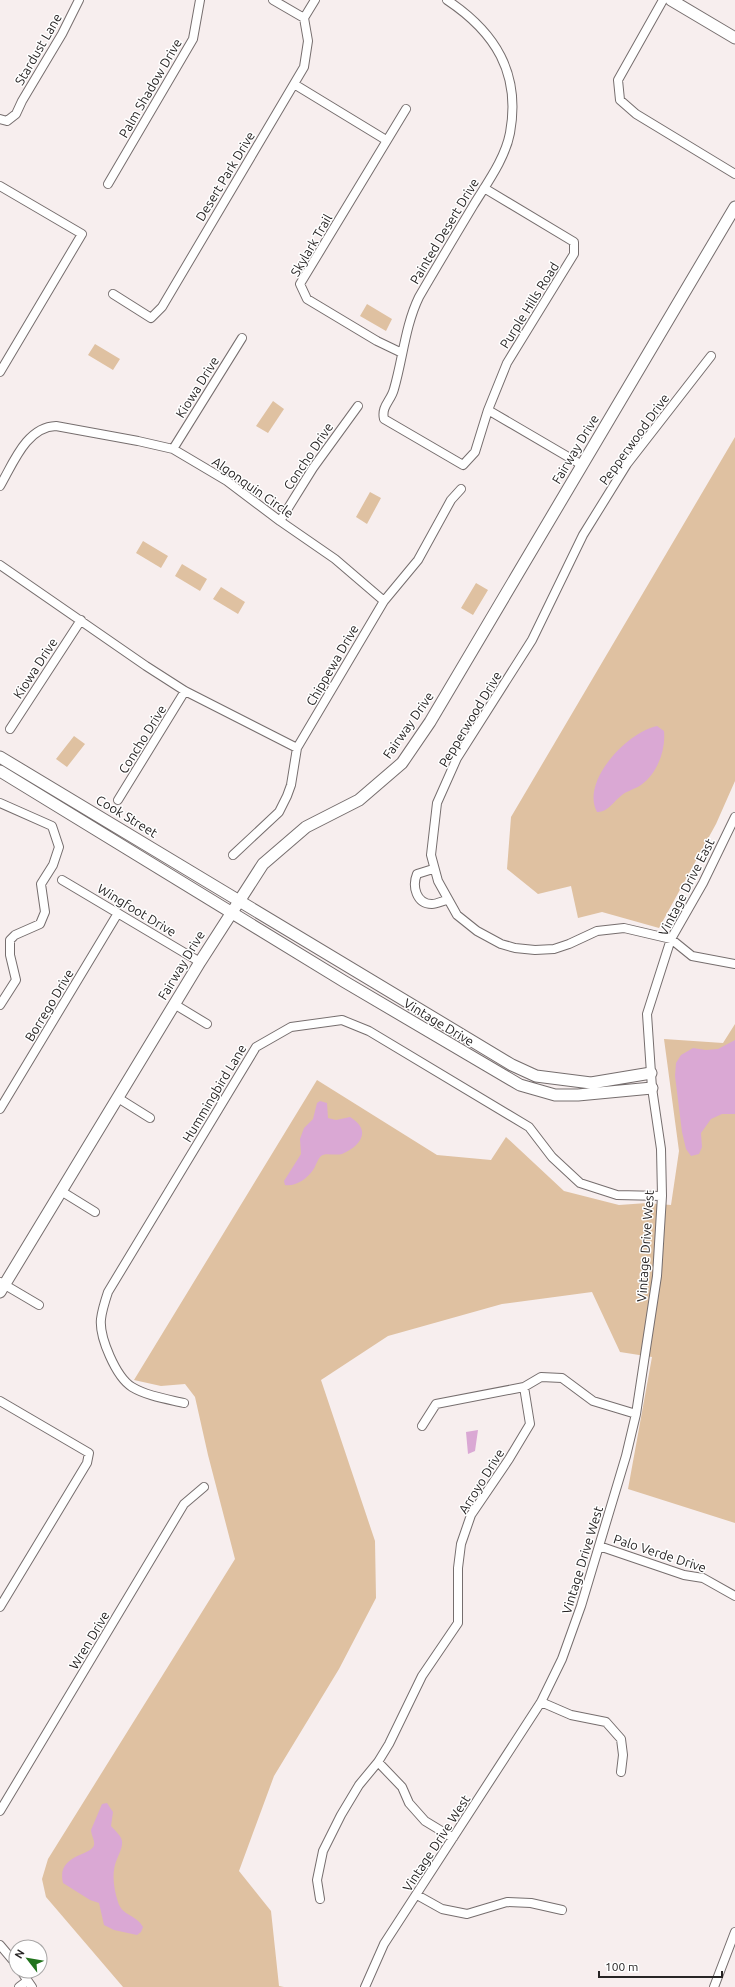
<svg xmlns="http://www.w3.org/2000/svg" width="735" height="1987" font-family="Ubuntu,sans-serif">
	<rect width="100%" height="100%" fill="#f7eeee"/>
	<path fill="#dfc1a1" d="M367 304 392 319 386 331 360 316Z
		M95 344 120 359 113 370 88 355Z
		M273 401 284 409 268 433 256 426Z
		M735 437V781L716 824 659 928 602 912 578 918 571 886 538 894 507 869 511 817Z
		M370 492 381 498 367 524 356 517Z
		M143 541 168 556 161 568 136 553Z
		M182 564 207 579 200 591 175 576Z
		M476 583 488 590 473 615 461 608Z
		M221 587 245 602 238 614 213 599Z
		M74 736 85 744 67 767 56 759Z
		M735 1024V1523L628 1489 652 1357 620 1352 592 1292 502 1304 388 1336 321 1380 375 1541 376 1598 339 1669 274 1776 239 1871 271 1911 279 1986 284 1987H123L46 1897 42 1879 48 1859 235 1559 208 1455 195 1397 185 1384 161 1386 134 1380 317 1080 437 1155 491 1160 506 1137 564 1191 619 1205 647 1203 671 1205 679 1151 664 1039 723 1043Z"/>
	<path fill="#daa8d4" d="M657 726 664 731C666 750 657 774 641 785 635 789 627 791 622 795 614 801 607 813 597 812 580 781 629 731 657 726Z
		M735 1040V1114H722L711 1119 701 1133 702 1147 699 1154 691 1156 686 1149 682 1132 675 1076 676 1063 681 1055 693 1048 706 1050 718 1049Z
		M320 1101 327 1103 328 1118 336 1120 350 1117C372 1130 361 1146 342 1154 335 1156 325 1152 321 1156 317 1160 316 1166 313 1170 307 1179 295 1187 285 1185L284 1181 301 1154 300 1139 304 1128 313 1119 317 1103Z
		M478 1430 475 1451 468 1454 466 1432Z
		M107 1803 113 1812 111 1826C115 1831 121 1835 122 1841 123 1849 117 1857 115 1865 112 1876 114 1890 118 1902 122 1916 137 1915 143 1927L141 1932 137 1935 114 1930 104 1925 99 1903 90 1900 63 1883C56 1854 92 1856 94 1845 95 1840 91 1835 91 1830L102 1804Z"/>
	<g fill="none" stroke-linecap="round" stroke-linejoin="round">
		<defs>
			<path id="street" d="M273 0 304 18
				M447 0C495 32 521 73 510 133 505 159 487 183 473 206 455 236 437 266 419 297 405 326 403 358 394 389 391 401 381 406 384 419L463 465 475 452 488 410 507 363 574 254V242L484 188
				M663 0 618 80 620 100 636 114 735 174
				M294 84 386 140
				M0 119 7 121 16 114 22 101 62 34 79 0
				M108 184 193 39 200 0
				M0 186 82 234 0 372
				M113 294 151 318 162 307 304 67 308 41 304 18 315 0
				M402 353 377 341 307 299 300 284 406 109
				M711 356 627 464 583 535 532 640 457 758 437 803 431 855 438 881 457 915 477 931 501 944 515 948 535 950 554 949 569 944 597 931 624 928 671 939 692 956 735 964
				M488 410 582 465
				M173 449 242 338
				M0 486C13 464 26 427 56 426L138 441 173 449 227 481 280 521 335 559 384 601
				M280 521 313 468 358 406
				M0 565 146 666 185 691 297 748
				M10 729 81 620
				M118 800 185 691
				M0 803 52 826 59 847 53 865 41 884 45 912 40 924 15 935 10 940V955L16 980 0 1005
				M233 855 279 812 287 796 291 785 297 748 384 601 418 560 451 500 461 489
				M433 869 417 874C412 886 416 904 432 904 437 904 442 901 447 900
				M62 880 200 962
				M174 1004 207 1024
				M118 1098 150 1118
				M0 1109 118 913
				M61 1191 95 1212
				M0 1282 39 1305
				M0 1401 89 1453 87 1463 0 1607
				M184 1403C167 1399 147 1396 132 1387 116 1377 99 1337 101 1319 102 1310 105 1301 108 1292L256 1047 291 1027 342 1020 369 1031 529 1127 552 1157 580 1183 617 1195 662 1196
				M422 1426 436 1404 524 1387 541 1377 562 1378 593 1401 636 1414
				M599 1546 684 1575 703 1578 735 1596
				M541 1702 571 1715 606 1722 621 1739 623 1755 621 1772
				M378 1762 402 1787 409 1803 425 1821 453 1838
				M0 1811 184 1504 204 1487
				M417 1895 442 1909 467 1914 507 1902 531 1903 562 1910
				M320 1899 317 1880 323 1851 341 1815 359 1785 378 1762 389 1744 422 1676 458 1623V1568L461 1544 471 1515 509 1459 530 1424 524 1387
				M0 1945 16 1964
				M21 1971 32 1987
				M19 1987 27 1981
				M365 1987 384 1944 541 1702 562 1659 581 1606 626 1456 636 1414 657 1276 662 1196 661 1149 652 1088 647 1014 671 939 703 883 735 817
				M714 1987 735 1932"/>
			<path id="secondary" d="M671 0 735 38
				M0 757 512 1065 536 1076 591 1083 651 1073
				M0 771 345 982 520 1085 555 1095H578L652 1088
				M0 1292 200 962 263 864 306 827 359 800 402 763 430 722 735 207"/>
		</defs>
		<use href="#street" stroke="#766e6e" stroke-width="10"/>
		<use href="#secondary" stroke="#766e6e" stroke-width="13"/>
		<use href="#street" stroke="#fff" stroke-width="8"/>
		<use href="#secondary" stroke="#fff" stroke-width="11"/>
	</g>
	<g text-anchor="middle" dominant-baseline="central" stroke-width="3" stroke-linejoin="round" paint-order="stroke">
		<g font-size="13" fill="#272424" stroke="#fff">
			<text transform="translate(38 49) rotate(-60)">Stardust Lane</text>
			<text transform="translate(150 88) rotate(-60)">Palm Shadow Drive</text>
			<text transform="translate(225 176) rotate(-59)">Desert Park Drive</text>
			<text transform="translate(444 231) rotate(-59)">Painted Desert Drive</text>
			<text transform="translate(311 245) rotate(-60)">Skylark Trail</text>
			<text transform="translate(529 305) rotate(-58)">Purple Hills Road</text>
			<text transform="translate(197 387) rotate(-58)">Kiowa Drive</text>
			<text transform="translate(634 439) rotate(-54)">Pepperwood Drive</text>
			<text transform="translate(575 449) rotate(-59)">Fairway Drive</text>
			<text transform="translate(308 456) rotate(-56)">Concho Drive</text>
			<text transform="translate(253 487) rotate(35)">Algonquin Circle</text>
			<text transform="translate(332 665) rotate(-60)">Chippewa Drive</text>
			<text transform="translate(35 668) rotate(-57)">Kiowa Drive</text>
			<text transform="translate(470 719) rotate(-59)">Pepperwood Drive</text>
			<text transform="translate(408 725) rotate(-55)">Fairway Drive</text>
			<text transform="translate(142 739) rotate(-58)">Concho Drive</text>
			<text transform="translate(127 816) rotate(31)">Cook Street</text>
			<text transform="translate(686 887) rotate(-63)">Vintage Drive East</text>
			<text transform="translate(137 910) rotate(31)">Wingfoot Drive</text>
			<text transform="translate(181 965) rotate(-59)">Fairway Drive</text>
			<text transform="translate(49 1005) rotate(-59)">Borrego Drive</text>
			<text transform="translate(439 1022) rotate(31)">Vintage Drive</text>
			<text transform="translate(214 1093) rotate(-59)">Hummingbird Lane</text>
			<text transform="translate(645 1246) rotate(-86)">Vintage Drive West</text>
			<text transform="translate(481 1481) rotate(-58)">Arroyo Drive</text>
			<text transform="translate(660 1553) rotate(18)">Palo Verde Drive</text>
			<text transform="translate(582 1560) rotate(-73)">Vintage Drive West</text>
			<text transform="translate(89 1640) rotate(-59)">Wren Drive</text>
			<text transform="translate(436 1843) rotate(-57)">Vintage Drive West</text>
		</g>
	</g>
	<g transform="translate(28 1959) rotate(301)"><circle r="19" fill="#ffffff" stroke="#a9a7a7"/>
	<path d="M0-3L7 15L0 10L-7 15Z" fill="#21731c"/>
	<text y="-6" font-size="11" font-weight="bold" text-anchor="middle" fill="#272424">N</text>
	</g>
	<path d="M599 1971v6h123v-6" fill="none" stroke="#272424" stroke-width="2"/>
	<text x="605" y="1971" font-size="12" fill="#272424" stroke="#ffffff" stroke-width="3" paint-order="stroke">100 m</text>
</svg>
